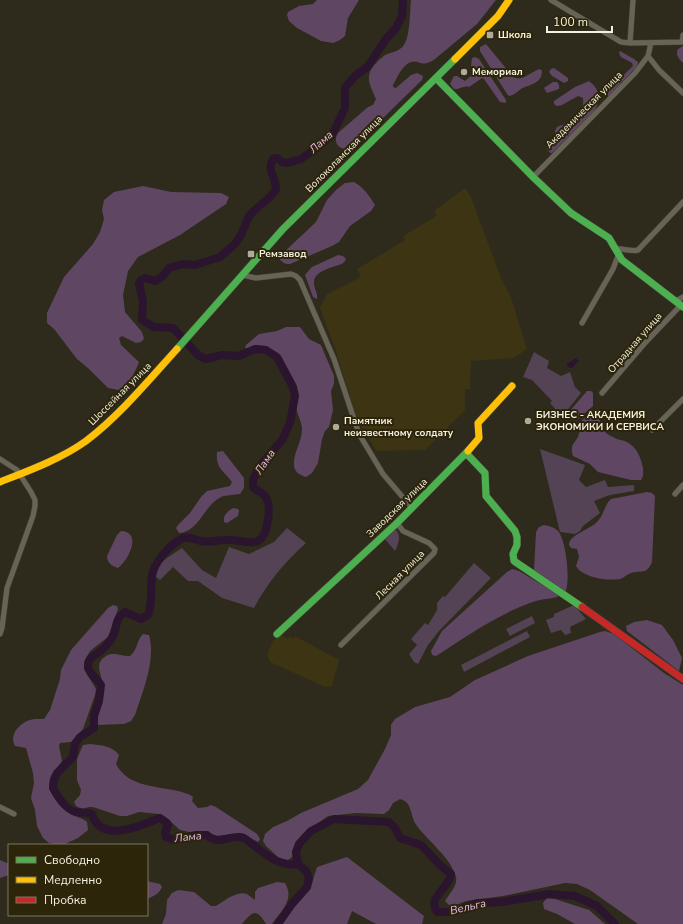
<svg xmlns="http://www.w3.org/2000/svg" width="683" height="924" font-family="'Nunito Sans',sans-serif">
	<rect width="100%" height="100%" fill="#2e2a1c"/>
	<path fill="#3c3413" d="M465 188 471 197 501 278 511 297 527 349 514 358 471 361 470 389H465V410L425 450 376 451 357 419 335 349 320 308 327 294 361 277 357 269 405 240 403 236 436 216 435 210Z
		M280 634 288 639 289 636 294 639 295 636 339 660 332 686 325 687 270 662 267 654 273 641Z"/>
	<path fill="#534355" d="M534 352 549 361 547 368 561 376 570 372 575 387 581 393 565 413 561 416 550 403 552 401 532 380 523 377Z
		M540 449 585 465 579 480 586 487 605 480 608 487 634 485V491L610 495 594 501 600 513 583 526 580 531 575 534 560 532Z
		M287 528 306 543C284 563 268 582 254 608L222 598 198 581H188L173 567 160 580 155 576C155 563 172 555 182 548L202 570 216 578 229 547 249 554 274 542Z
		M394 528C402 534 399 543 395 551L384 538Z
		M474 563 491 578 439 631 428 645 418 664 414 662 409 654 417 645 411 639 425 623 428 625 437 610V603L443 596 445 597Z
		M574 605 586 619 570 627 571 633 565 635 561 630 551 633 546 620 554 617V614Z
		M532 616 535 623 510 636 506 629Z
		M527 631 530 637 464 672 461 665Z"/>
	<path fill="#5f4763" d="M317 0H359L348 18 345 36 340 40 333 43 321 41 297 28 289 21 287 15 288 12 299 6 313 4Z
		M411 0H496L477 24 435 59C420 69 420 59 411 62 402 65 397 78 393 85V87L396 88 411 75 417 73 423 76 422 80 381 120 347 149C337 149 333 141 338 133L368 107 373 105 376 99C369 84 364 75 377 62 380 59 383 56 387 54 394 52 402 50 405 43 410 35 410 10 411 0Z
		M486 44 513 77C523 82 530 72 540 69L542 71C542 84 530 84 521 89 517 92 514 95 509 96L507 94 480 51V47Z
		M683 46V62H682C678 58 675 54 678 49Z
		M620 51 634 59 638 62 637 66 609 96H607L606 92 633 66 632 63 621 57 619 53Z
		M475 57 479 59 506 100V103L500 102 484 79 482 78 469 87C463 85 460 90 454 89L450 84 454 76H457L465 81 473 74V70L471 66 472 58Z
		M554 68 568 78V81L564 83 552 76 549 72 551 69Z
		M589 81C601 90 601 101 593 113L552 153H550L547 149C555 140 557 144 555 131L557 127C571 122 585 116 583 98L578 96 562 105 557 106 554 104V101L575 87Z
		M553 82H557L559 85V89L547 93 544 88Z
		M354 182C364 188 369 195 375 205L371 211 350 226 339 242 332 246 290 264C285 264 282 263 279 258L282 254 316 222 327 200 336 190 345 183Z
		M143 186 171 192 221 193 229 197 226 204 180 235 138 257 128 271 123 295 125 312 142 332 144 339 141 342 136 343 122 336 119 338 121 345 139 362C134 374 130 384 119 390L108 388 89 369 77 359 54 329 47 323V313L64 277 93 244 100 232 104 219 102 210 104 200 114 192Z
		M338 255 343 256 346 259 345 261 342 264C333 267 313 271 314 283 314 289 318 293 317 299L313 297 305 275 312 267Z
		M286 327H300L309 339 321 345 334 376V384L331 391 333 410 329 427 325 431 322 439 318 463 312 473 306 477C300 475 294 472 294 465 293 453 302 442 302 429 302 421 296 413 296 405 296 401 298 397 298 393 297 387 294 381 291 376 283 359 269 337 248 349L245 348 246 345 259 334 277 331Z
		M587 391H591L593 393V406L578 419H571L569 416V412Z
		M595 409H599L600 410C599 424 600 432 615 438 618 440 623 440 627 442 637 447 641 458 643 468 643 473 644 475 641 480H631L598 472 590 464 573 456C569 443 576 444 579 434 581 430 579 427 579 423Z
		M223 451 244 478V488L240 494C234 495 226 495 221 497 204 505 199 532 179 533L176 528 178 525 190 513 201 497 207 491 230 486 232 482C224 471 215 468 217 452Z
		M647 492 652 493 655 496 652 562C647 575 641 570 631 573 627 574 624 578 620 579 608 581 583 578 576 566L579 557 577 549 571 548 569 545C569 535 588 530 596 523 604 516 604 505 611 499Z
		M233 508 238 509 239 511 238 516 227 523 224 522C223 515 227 512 233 508Z
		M544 525C549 526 554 527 558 531 566 540 571 582 565 593L537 574 534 570 536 532 539 527Z
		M121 531C143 532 128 561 118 568 112 566 107 563 107 556L117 535Z
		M512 569 519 571 559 595 557 597C550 599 542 599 536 601 503 611 465 637 436 656L432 655 431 651 442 631 507 572Z
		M113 605 117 606 118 609 108 637 90 651 84 662V669L96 689 95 695 83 729 71 742 60 743 59 746 62 761C58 767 53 773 50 780 45 793 64 809 73 815 78 818 83 818 87 822L88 830 78 838 65 844 59 845 49 843 43 838 37 826 35 810 31 798 34 783 33 773 26 748 15 746C8 734 22 720 35 719 38 719 41 719 44 719L50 710 60 679 61 670 71 650 108 608Z
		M647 620 662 625 673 640 682 658 679 671 627 631 626 626 634 622Z
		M605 631 614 634 664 673 683 685V924H638L590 890 577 884 565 883 503 896 466 901 451 907 445 901C449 894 458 886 456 877 451 857 426 840 415 823 410 813 412 802 400 799L393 803 389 810 384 814 356 813 328 816 303 834 295 845 292 857 288 860 279 858 266 846 263 841 265 834 273 827 287 821 301 813 358 789 368 780 385 749 391 735V725L395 719 415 707 450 697 475 680 528 656 600 632Z
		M143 634 149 635C156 660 143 691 135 715L131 721 124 724 97 725C94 716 102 700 103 689 104 677 92 664 106 656 114 651 122 657 130 656 138 650 136 641 143 634Z
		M90 744C100 745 113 746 119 755L116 764C128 788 160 786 182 792 187 794 190 794 193 797L192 801 198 808 207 807 211 805 216 807 257 834 260 839 258 842 243 834H234L218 836 201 831 189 832 180 830 169 820 159 814 139 812 127 816H120L93 807H89L82 809 76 806 74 802 80 795 81 790 77 780V759L83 745Z
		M347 857 424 916 422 924H376L352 911 347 924H280L311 886 317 867Z
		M0 860 9 864V875L0 878Z
		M147 881 160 884 162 887C159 894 154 896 147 899Z
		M277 882 285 883C295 900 281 911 272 924H266C256 908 253 911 242 924H162L166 914 167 900 172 893 178 890 194 892 211 906H216C224 901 237 890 247 894 250 896 252 898 255 900V892L258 888Z
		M547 898 555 899 589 910 605 924H575L557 914 544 909 543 903Z"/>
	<path fill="#2b152e" d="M576 358 579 361 572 368H570L567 366V364Z"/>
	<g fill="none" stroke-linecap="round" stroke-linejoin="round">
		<path stroke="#2b152e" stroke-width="8" d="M298 864 296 852 299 844 311 831 334 819 389 822 395 828 400 838 421 845 441 866 451 874C450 877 449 881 447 883 441 894 429 899 437 912H454L477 903 501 902 550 894 575 896 597 906 615 924
			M278 924 292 904 307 887 309 879 307 872 298 864C277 868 260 849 244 838 231 833 219 847 207 835H197L174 840 166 837 165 833 168 825 167 823 160 818C140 826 101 844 92 814 86 812 82 813 76 812 66 810 57 796 53 788L54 779 57 773 73 757 75 744 80 737 94 728V716L99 701 101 685C97 679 87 672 88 665 89 655 98 655 104 648 107 645 111 640 113 636 118 626 114 619 125 612L141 619 148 615C153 602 150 590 152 576 154 562 169 546 181 539 188 535 195 540 201 541 211 543 220 539 229 540 247 540 262 551 267 525 269 516 271 504 265 496 262 492 256 491 253 487V480L259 467 282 440 290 423 295 396 293 387 277 357 266 350 255 349 239 356 222 355 206 359 199 356 173 328 154 327 142 320 143 301 139 284 141 280 145 278 155 281 162 277 169 268 183 264 195 265 220 257 235 244 241 235 249 216 257 208 268 199 276 190C276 176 266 171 273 159L277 158 282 162 287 163 301 159 318 147 332 135 345 108V88L355 76 368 66 386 39 396 28 402 16 403 0"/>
		<defs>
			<path id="street" d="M551 0 621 42 630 43 683 42
				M682 42 683 35
				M630 43 633 0
				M648 56 659 70 683 93
				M533 177 635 73 648 56 651 43
				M615 249C623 248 631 252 638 250L683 202
				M242 275 256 278 291 274 296 276 300 280 334 359 359 434 383 474 412 508
				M676 301 683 297
				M582 323 613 269 618 256
				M602 393 644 344 681 305
				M652 430 683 399
				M0 459 17 470 31 492 35 500V506L33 516 7 588 2 628 0 634
				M675 494 683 485
				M341 645 434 553 435 549 429 543 403 531 397 523
				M0 807 14 814"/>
			<path id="fast" d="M436 78 533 177 571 213 609 238 622 260 683 307
				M177 349 283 229 455 59
				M466 453 485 473 486 496 515 531 517 537V545L513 554 514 561 582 607
				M277 634 397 523 468 451"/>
			<path id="slow" d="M455 59 498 16 509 0
				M468 451 479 438 478 423 512 386
				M0 482C28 471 61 459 86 441 120 415 148 381 177 349"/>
			<path id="jam" d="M582 607 683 679"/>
		</defs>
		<use href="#street" stroke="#484539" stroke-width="6"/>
		<use href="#fast" stroke="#484539" stroke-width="8"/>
		<use href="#slow" stroke="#484539" stroke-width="8"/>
		<use href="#jam" stroke="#484539" stroke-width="8"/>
		<use href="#street" stroke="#676457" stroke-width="5"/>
		<use href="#fast" stroke="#4caf50" stroke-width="7"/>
		<use href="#slow" stroke="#ffc107" stroke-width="7"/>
		<use href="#jam" stroke="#c62828" stroke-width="7"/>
	</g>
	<g fill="#afab9c" stroke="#2c250a" stroke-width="1.5">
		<rect x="486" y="31" width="8" height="8" rx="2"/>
		<circle cx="464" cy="72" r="4"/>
		<rect x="247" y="250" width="8" height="8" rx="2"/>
		<circle cx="528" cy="421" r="4"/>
		<circle cx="336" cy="427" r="4"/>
	</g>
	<g text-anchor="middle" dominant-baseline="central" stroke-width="4" stroke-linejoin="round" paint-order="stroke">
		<g font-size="10" font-weight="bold" fill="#f4f1e1" stroke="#2c250a" text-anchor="start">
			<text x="498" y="35">Школа</text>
			<text x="472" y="72">Мемориал</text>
			<text x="259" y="254">Ремзавод</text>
			<text x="536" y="415">БИЗНЕС - АКАДЕМИЯ<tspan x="536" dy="12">ЭКОНОМИКИ И СЕРВИСА</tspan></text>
			<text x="344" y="421">Памятник<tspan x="344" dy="12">неизвестному солдату</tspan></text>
		</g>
		<g font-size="10" fill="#f4f1e1" stroke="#2c250a">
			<text transform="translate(584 110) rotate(-45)">Академическая улица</text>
			<text transform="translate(344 154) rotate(-45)">Волоколамская улица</text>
			<text transform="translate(635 343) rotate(-49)">Отрадная улица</text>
			<text transform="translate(120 394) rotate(-45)">Шоссейная улица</text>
			<text transform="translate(397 508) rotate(-44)">Заводская улица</text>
			<text transform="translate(400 575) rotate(-45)">Лесная улица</text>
		</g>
		<g font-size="11" font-style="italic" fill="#ecbdf6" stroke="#2c250a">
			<text transform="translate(321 142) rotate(-42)">Лама</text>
			<text transform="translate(265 462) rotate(-56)">Лама</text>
			<text transform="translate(188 837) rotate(-6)">Лама</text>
			<text transform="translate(468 907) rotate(-13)">Вельга</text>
		</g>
	</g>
	<rect x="8" y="844" width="140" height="72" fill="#2c250a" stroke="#7c7760"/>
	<rect x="16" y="857" width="20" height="6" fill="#4caf50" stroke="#7c7760"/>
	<text x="44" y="864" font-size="12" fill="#f4f1e1">Свободно</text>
	<rect x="16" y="877" width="20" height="6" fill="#ffc107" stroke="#7c7760"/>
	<text x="44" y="884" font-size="12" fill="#f4f1e1">Медленно</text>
	<rect x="16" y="897" width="20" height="6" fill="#c62828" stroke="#7c7760"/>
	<text x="44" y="904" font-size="12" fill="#f4f1e1">Пробка</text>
	<path d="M547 26v6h65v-6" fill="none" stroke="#f4f1e1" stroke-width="2"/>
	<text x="553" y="26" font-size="12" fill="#f4f1e1" stroke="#2c250a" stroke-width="3" paint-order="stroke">100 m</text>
</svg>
